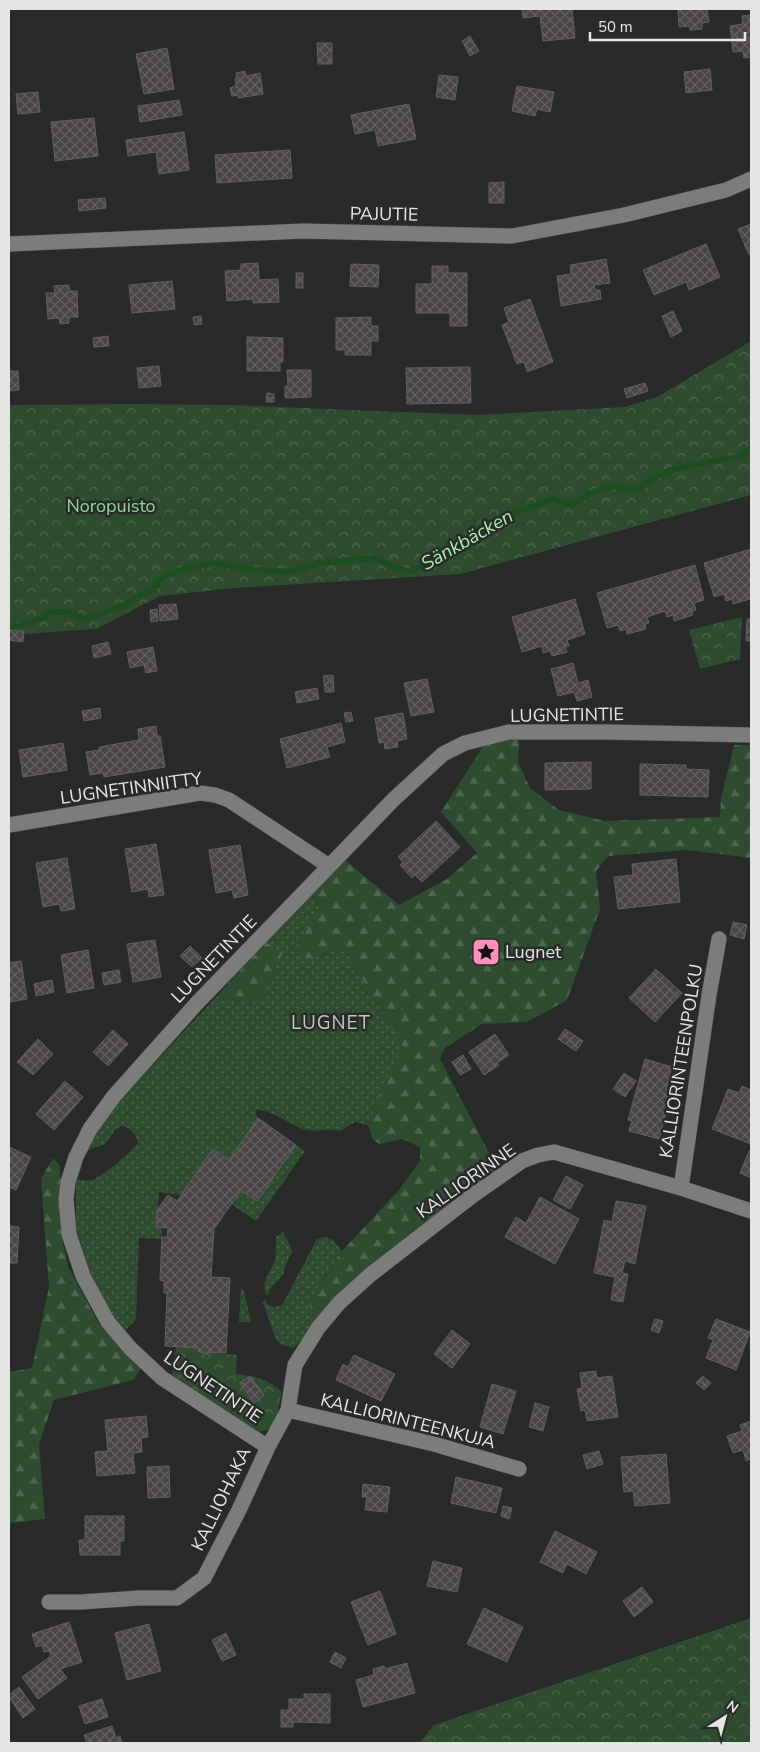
<svg xmlns="http://www.w3.org/2000/svg" width="760" height="1752" font-family="'Nunito Sans',sans-serif">
	<defs>
		<pattern id="grass-dots" width="8" height="8" patternUnits="userSpaceOnUse" patternTransform="scale(1.25)"><rect width="8" height="8" fill="#2f4c30"/><path d="M2 2h.1M6 6h.1" fill="none" stroke="#4d664e" stroke-width="1.8" stroke-linecap="round"/></pattern>
		<pattern id="forest-firs" width="22" height="20" patternUnits="userSpaceOnUse" patternTransform="scale(1.25)"><rect width="22" height="20" fill="#2f4c30"/><path d="M5 1l3.5 6h-7zM16 11l3.5 6h-7z" fill="#4d664e"/></pattern>
		<pattern id="park-crowns" width="20" height="18" patternUnits="userSpaceOnUse" patternTransform="scale(1.25)"><rect width="20" height="18" fill="#2f4c30"/><path d="M2 6a3 3 0 1 1 6 0M12 15a3 3 0 1 1 6 0" fill="none" stroke="#4d664e"/></pattern>
		<pattern id="building-cross-hatch" width="8" height="8" patternUnits="userSpaceOnUse" patternTransform="scale(1.25)"><rect width="8" height="8" fill="#494446"/><path d="M0 0l8 8M0 8l8-8" fill="none" stroke="#635f61"/></pattern>
	</defs>
	<rect width="100%" height="100%" fill="#282b29"/>
	<path fill="url(#grass-dots)" d="M311 893 320 908 297 946 314 959 328 951 344 948 403 1047 374 1107 373 1121 368 1125 355 1122 340 1131C326 1127 314 1134 300 1128 290 1124 267 1108 256 1110V1114L258 1118 229 1160 213 1149 181 1195 159 1192 156 1227 162 1228V1239L139 1238 136 1319 125 1331 107 1308 89 1270 76 1228V1179C81 1180 88 1181 92 1180 102 1177 134 1150 138 1142 135 1133 131 1128 122 1126L116 1129 105 1144 86 1151 88 1143 112 1109 217 996 259 1005 265 942Z
		M296 1145 305 1151 256 1221 231 1204 241 1190 257 1201Z
		M283 1232 290 1245 292 1252 287 1261 283 1275 270 1289 267 1296C259 1281 273 1272 275 1258 277 1251 276 1244 276 1237Z
		M325 1237 333 1240 342 1251 309 1302 315 1323 294 1348 282 1345 276 1340 263 1303 265 1299 267 1304 274 1307 282 1305 317 1239Z
		M241 1287 244 1291 251 1322H239Z"/>
	<path fill="url(#forest-firs)" d="M519 737 518 762 530 788 559 810 605 821 720 817 721 798 734 745H751V858L688 850 608 856 596 871 600 909 567 1000 527 1022 482 1024 445 1048 440 1059 497 1168 368 1267 315 1323 309 1302 342 1251 398 1191 420 1161V1147L402 1139 380 1144 373 1140 368 1125 373 1121 374 1107 403 1047 344 948 328 951 314 959 300 956 297 946 320 908 311 893 345 860 399 905 447 879 477 853 441 812 484 745Z
		M265 942 283 952 259 1005 217 996Z
		M53 1158 60 1166V1227L68 1267 99 1324 141 1368 133 1380 54 1400 39 1444 45 1519 9 1523V1372L32 1368 49 1287 41 1179Z"/>
	<path fill="url(#park-crowns)" d="M751 341V495L460 574 234 588 160 596 96 629 9 635V405L132 404 228 405 478 415 625 407 657 397Z
		M742 617 740 659 700 669 689 630Z
		M176 1347 199 1348V1352L237 1355 236 1374C257 1377 266 1378 282 1392 277 1409 279 1433 255 1432L172 1377Z
		M751 1618V1743H419L434 1725Z"/>
	<g fill="none" stroke-linecap="round" stroke-linejoin="round">
		<path stroke="#1d4f23" stroke-width="6" d="M9 626C18 627 46 619 51 612H70L85 620 104 612 126 605 141 595 152 591 162 578 186 568 215 563 255 570 289 572 321 563 373 558 408 572 437 561 465 541 479 529 496 520 553 499 574 505 589 494 612 486 637 491 652 478 671 470 740 456 751 448"/>
	</g>
	<path fill="url(#building-cross-hatch)" stroke="#625d5e" d="M522 9H572L575 38 543 41 540 16 523 18Z
		M678 9H707L709 22 702 23V29L690 30V26L679 27Z
		M751 15V57L744 58 743 51 733 52 730 26 743 24 742 16Z
		M470 36 479 51 470 56 462 41Z
		M317 43H332V64H318Z
		M167 48 174 89 144 94 136 54Z
		M710 69 712 90 686 93 684 72Z
		M245 71 246 76 260 73 263 94 238 98V95L232 96 230 88 236 86 235 78H237L236 73Z
		M439 75 458 77 455 100 436 97Z
		M517 86 554 92 550 112 537 109 535 116 512 111Z
		M38 92 40 112 18 114 16 94Z
		M179 100 182 115 140 122 138 106Z
		M409 104 416 139 378 146 375 130 355 134 351 115Z
		M94 118 98 156 55 161 51 122Z
		M184 132 189 170 159 174 156 152 128 156 126 140Z
		M290 150 292 178 217 183 215 155Z
		M504 182V203H489V183Z
		M105 198 106 208 79 211 78 200Z
		M751 224V253L749 255 738 229Z
		M706 244 720 277 689 290 686 282 654 295 643 270Z
		M606 259 610 283 594 285 595 290H600L601 299 561 306 557 276 571 274 570 265Z
		M258 263 259 280 278 279 279 302 253 303V299L227 301 225 271 241 270V264Z
		M351 264 379 265 378 287 350 286Z
		M432 266H448V273H467V326H450V313H416V284H432Z
		M296 273H303V288H296Z
		M172 281 175 309 132 313 129 285Z
		M69 285V291H77L78 317H69V323L60 324 59 318 48 319 46 293H55L54 286Z
		M530 299 553 362 527 372 524 362 517 364 502 325 509 322 504 308Z
		M673 311 682 331 671 337 662 316Z
		M201 316 202 324 194 325 193 317Z
		M371 317V326H378V341H371V355H345V350H336V318Z
		M108 336 109 346 94 347 93 338Z
		M247 337 283 338V362H280V371H247Z
		M159 366 161 386 139 388 137 368Z
		M470 367 471 403 407 404 406 368Z
		M287 370H311V397L285 398V386H288Z
		M9 371H18L19 390 9 391Z
		M645 383 648 391 627 398 624 389Z
		M267 393 274 394V402H266Z
		M751 549V593L748 594 750 599 733 604 732 599 726 601 724 594 714 597 704 563Z
		M695 565 704 600 694 603 696 610 692 611 693 615 674 621 673 615 667 617 665 611 647 617 649 623 645 624 646 629 627 634 626 629 620 631 618 625 607 628 597 593Z
		M575 599 585 634 567 640 569 646 565 647 567 652 552 656 550 651 543 653 542 646 522 652 512 617Z
		M176 604 178 619 160 621 159 605Z
		M157 609 158 621 151 622 150 610Z
		M747 619H751V641H746Z
		M9 630 24 631 23 642 9 640Z
		M108 642 111 654 94 658 92 646Z
		M153 647 157 671 146 673 144 665 130 668 127 652Z
		M573 663 578 683 588 680 592 697 577 701 574 692 558 696 551 669Z
		M333 675 334 692H325L323 676Z
		M427 679 434 712 411 716 404 683Z
		M317 688 319 699 297 703 295 692Z
		M100 708 101 718 84 721 82 711Z
		M351 712 353 721 346 722 344 713Z
		M403 713 407 739 397 741 398 747 385 749 384 742 379 743 375 718Z
		M341 723 345 742 327 747 330 757 287 768 280 739Z
		M156 726 157 736H160L165 767 104 777 103 773 90 775 86 752 99 750V747L139 740 138 729Z
		M63 743 67 770 23 777 19 750Z
		M591 762V789L545 790V763Z
		M640 764 686 765V769L709 770 708 797 640 795Z
		M436 821 460 847 422 882 415 875 412 878 400 865 403 862 398 857Z
		M156 844 164 895 149 897 148 889 132 892 125 849Z
		M240 845 248 895 234 898 232 890 216 893 209 850Z
		M67 858 75 909 61 911 59 904 43 907 36 863Z
		M676 859 680 902 618 909 614 877 633 875 632 864Z
		M733 922 747 925 744 939 730 935Z
		M155 940 161 977 133 982 127 944Z
		M190 946 202 958 192 967 180 956Z
		M88 950 94 988 67 993 61 955Z
		M21 961 27 999 9 1002V963Z
		M656 969 682 993 655 1022 629 998Z
		M119 970 121 982 104 985 102 973Z
		M52 980 54 992 36 996 34 984Z
		M565 1029 583 1041 576 1051 558 1039Z
		M113 1030 128 1044 108 1066 93 1052Z
		M495 1034 509 1055 497 1063 499 1065 484 1075 469 1052Z
		M38 1039 53 1054 33 1075 17 1062Z
		M463 1055 471 1069 460 1075 452 1062Z
		M645 1059 672 1067 666 1090 672 1091 659 1139 629 1131 632 1121 628 1120Z
		M624 1073 636 1081 625 1097 613 1089Z
		M65 1081 83 1097 54 1130 36 1114Z
		M742 1086 751 1090V1144L712 1129 728 1089 739 1093Z
		M258 1118 296 1145 257 1201 241 1190 214 1229 211 1277 230 1278 226 1353 198 1352 199 1348 165 1346 167 1293H164V1281L160 1280 162 1237H167L168 1228 156 1227 157 1210 168 1195 177 1201 213 1149 229 1160Z
		M9 1147 31 1157 16 1190 9 1187Z
		M749 1151 751 1152V1178L740 1173Z
		M566 1176 583 1185 570 1209 553 1200Z
		M540 1197 579 1219 555 1264 505 1237 516 1217 526 1223Z
		M616 1201 646 1206 635 1264 625 1261 622 1273 628 1274 623 1302 611 1300 615 1277 594 1273 604 1220 612 1222Z
		M9 1226 19 1227 17 1263H9Z
		M655 1319 663 1321 659 1333 651 1330Z
		M716 1319 750 1332 736 1370 706 1358 713 1340 708 1338Z
		M452 1330 470 1344 452 1368 434 1354Z
		M354 1355 395 1374 381 1401 336 1380 343 1364 348 1367Z
		M596 1371 597 1378 612 1376 618 1417 587 1421 585 1410 581 1411 577 1389 582 1388 580 1373Z
		M250 1376 264 1395 254 1403 240 1383Z
		M703 1376 711 1383 704 1390 696 1383Z
		M492 1384 516 1391 503 1434 480 1427Z
		M535 1403 549 1407 543 1431 529 1427Z
		M146 1416 148 1437 141 1438 142 1452 133 1453 135 1473 97 1476 95 1452 108 1451 105 1420Z
		M751 1421V1459L746 1461 743 1450 733 1453 727 1436 742 1431 740 1425Z
		M599 1451 603 1464 587 1469 583 1455Z
		M666 1454 670 1503 635 1506 633 1491 624 1492 621 1457Z
		M169 1466 170 1497 148 1498 147 1467Z
		M456 1477 502 1488 496 1513 451 1503Z
		M363 1484 390 1487 387 1512 365 1510 367 1497H362Z
		M503 1506 512 1508 509 1519 501 1516Z
		M85 1516H124V1541H120V1555H80L79 1540H85Z
		M555 1531 597 1552 586 1574 567 1564 563 1573 540 1562Z
		M433 1561 462 1568 457 1592 427 1586Z
		M642 1587 653 1602 634 1617 623 1601Z
		M380 1591 396 1634 368 1645 351 1602Z
		M484 1608 523 1627 507 1662 467 1644Z
		M69 1622 82 1662 60 1669 67 1678 38 1699 22 1677 51 1656 49 1651 44 1652 42 1645 36 1647 32 1634Z
		M149 1624 161 1671 127 1680 115 1633Z
		M226 1633 236 1655 222 1661 212 1640Z
		M335 1652 346 1658 341 1668 330 1662Z
		M407 1663 415 1693 363 1707 356 1680 374 1675 373 1669 384 1666 385 1669Z
		M19 1687 35 1709 23 1718 9 1697V1695Z
		M304 1694H330V1723L293 1722V1727H281V1710H289V1699H304Z
		M102 1699 108 1717 85 1724 79 1706Z
		M112 1726 116 1738 120 1736 122 1743H87L84 1735Z"/>
	<g fill="none" stroke-linecap="round" stroke-linejoin="round">
		<defs>
			<path id="minor" d="M9 244 303 231 512 236 624 215 726 190 751 179
				M9 825 200 793 215 795 229 800 329 866
				M681 1188 709 995 719 939
				M288 1410 434 1444 519 1469
				M268 1447 162 1378 130 1348 108 1322 83 1276 69 1234 66 1199 68 1182 76 1157 90 1129 114 1096 197 1003 394 799 443 754 465 743 509 732H606L751 735
				M49 1602H81L139 1598H177L204 1578 239 1510 268 1447 288 1410 295 1365 318 1328 339 1303 370 1275 472 1196 522 1161 538 1155 554 1152 681 1188 751 1211"/>
		</defs>
		<use href="#minor" stroke="#444644" stroke-width="16"/>
		<use href="#minor" stroke="#7a7d7a" stroke-width="15"/>
	</g>
	<defs>
		<symbol id="sight-square" viewBox="-11 -11 22 22"><rect x="-9" y="-9" width="18" height="18" rx="4" fill="#fe8ebb" stroke="#282b29"/><path d="M0-6L1.8-2.2L6-1.7L2.9 1.2L3.7 5.4L0 3.3L-3.7 5.4L-2.9 1.2L-6-1.7L-1.8-2.2Z" fill="#111"/></symbol>
	</defs>
	<g fill-rule="evenodd">
		<use href="#sight-square" x="470" y="936" width="32" height="32"/>
	</g>
	<g text-anchor="middle" dominant-baseline="central" stroke-width="5" stroke-linejoin="round" paint-order="stroke">
		<g font-size="18" fill="#e4e6e4" stroke="#282b29">
			<text transform="translate(384 214) rotate(1)">PAJUTIE</text>
			<text transform="translate(567 715) rotate(-1)">LUGNETINTIE</text>
			<text transform="translate(131 788) rotate(-8)">LUGNETINNIITTY</text>
			<text transform="translate(214 959) rotate(-46)">LUGNETINTIE</text>
			<text transform="translate(681 1061) rotate(-81)">KALLIORINTEENPOLKU</text>
			<text transform="translate(466 1181) rotate(-35)">KALLIORINNE</text>
			<text transform="translate(213 1387) rotate(34)">LUGNETINTIE</text>
			<text transform="translate(408 1421) rotate(14)">KALLIORINTEENKUJA</text>
			<text transform="translate(221 1499) rotate(-64)">KALLIOHAKA</text>
		</g>
		<g font-size="18" fill="#90d994" stroke="#282b29">
			<text x="111" y="506">Noropuisto</text>
		</g>
		<g font-size="18" fill="#e4e6e4" stroke="#282b29" text-anchor="start">
			<text x="505" y="952">Lugnet</text>
		</g>
		<g font-size="19" font-style="italic" fill="#a7f1ab" stroke="#282b29">
			<text transform="translate(467 540) rotate(-30)">Sänkbäcken</text>
		</g>
		<g font-size="19" letter-spacing="1" fill="#c2c6c3" stroke="#282b29">
			<text x="331" y="1023">LUGNET</text>
		</g>
	</g>
	<rect width="760" height="1752" fill="none" stroke="#e4e6e4" stroke-width="20"/>
	<g transform="translate(725 1717) rotate(36)" stroke="#282b29" stroke-width="4" paint-order="stroke">
	<path d="M0-4L9 19L0 12L-9 19Z" fill="#e4e6e4"/>
	<text y="-8" font-size="14" font-weight="bold" text-anchor="middle" fill="#e4e6e4">N</text>
	</g>
	<path d="M590 32v8h155v-8" fill="none" stroke="#e4e6e4" stroke-width="2.5"/>
	<text x="598" y="32" font-size="15" fill="#e4e6e4" stroke="#282b29" stroke-width="4" paint-order="stroke">50 m</text>
</svg>
